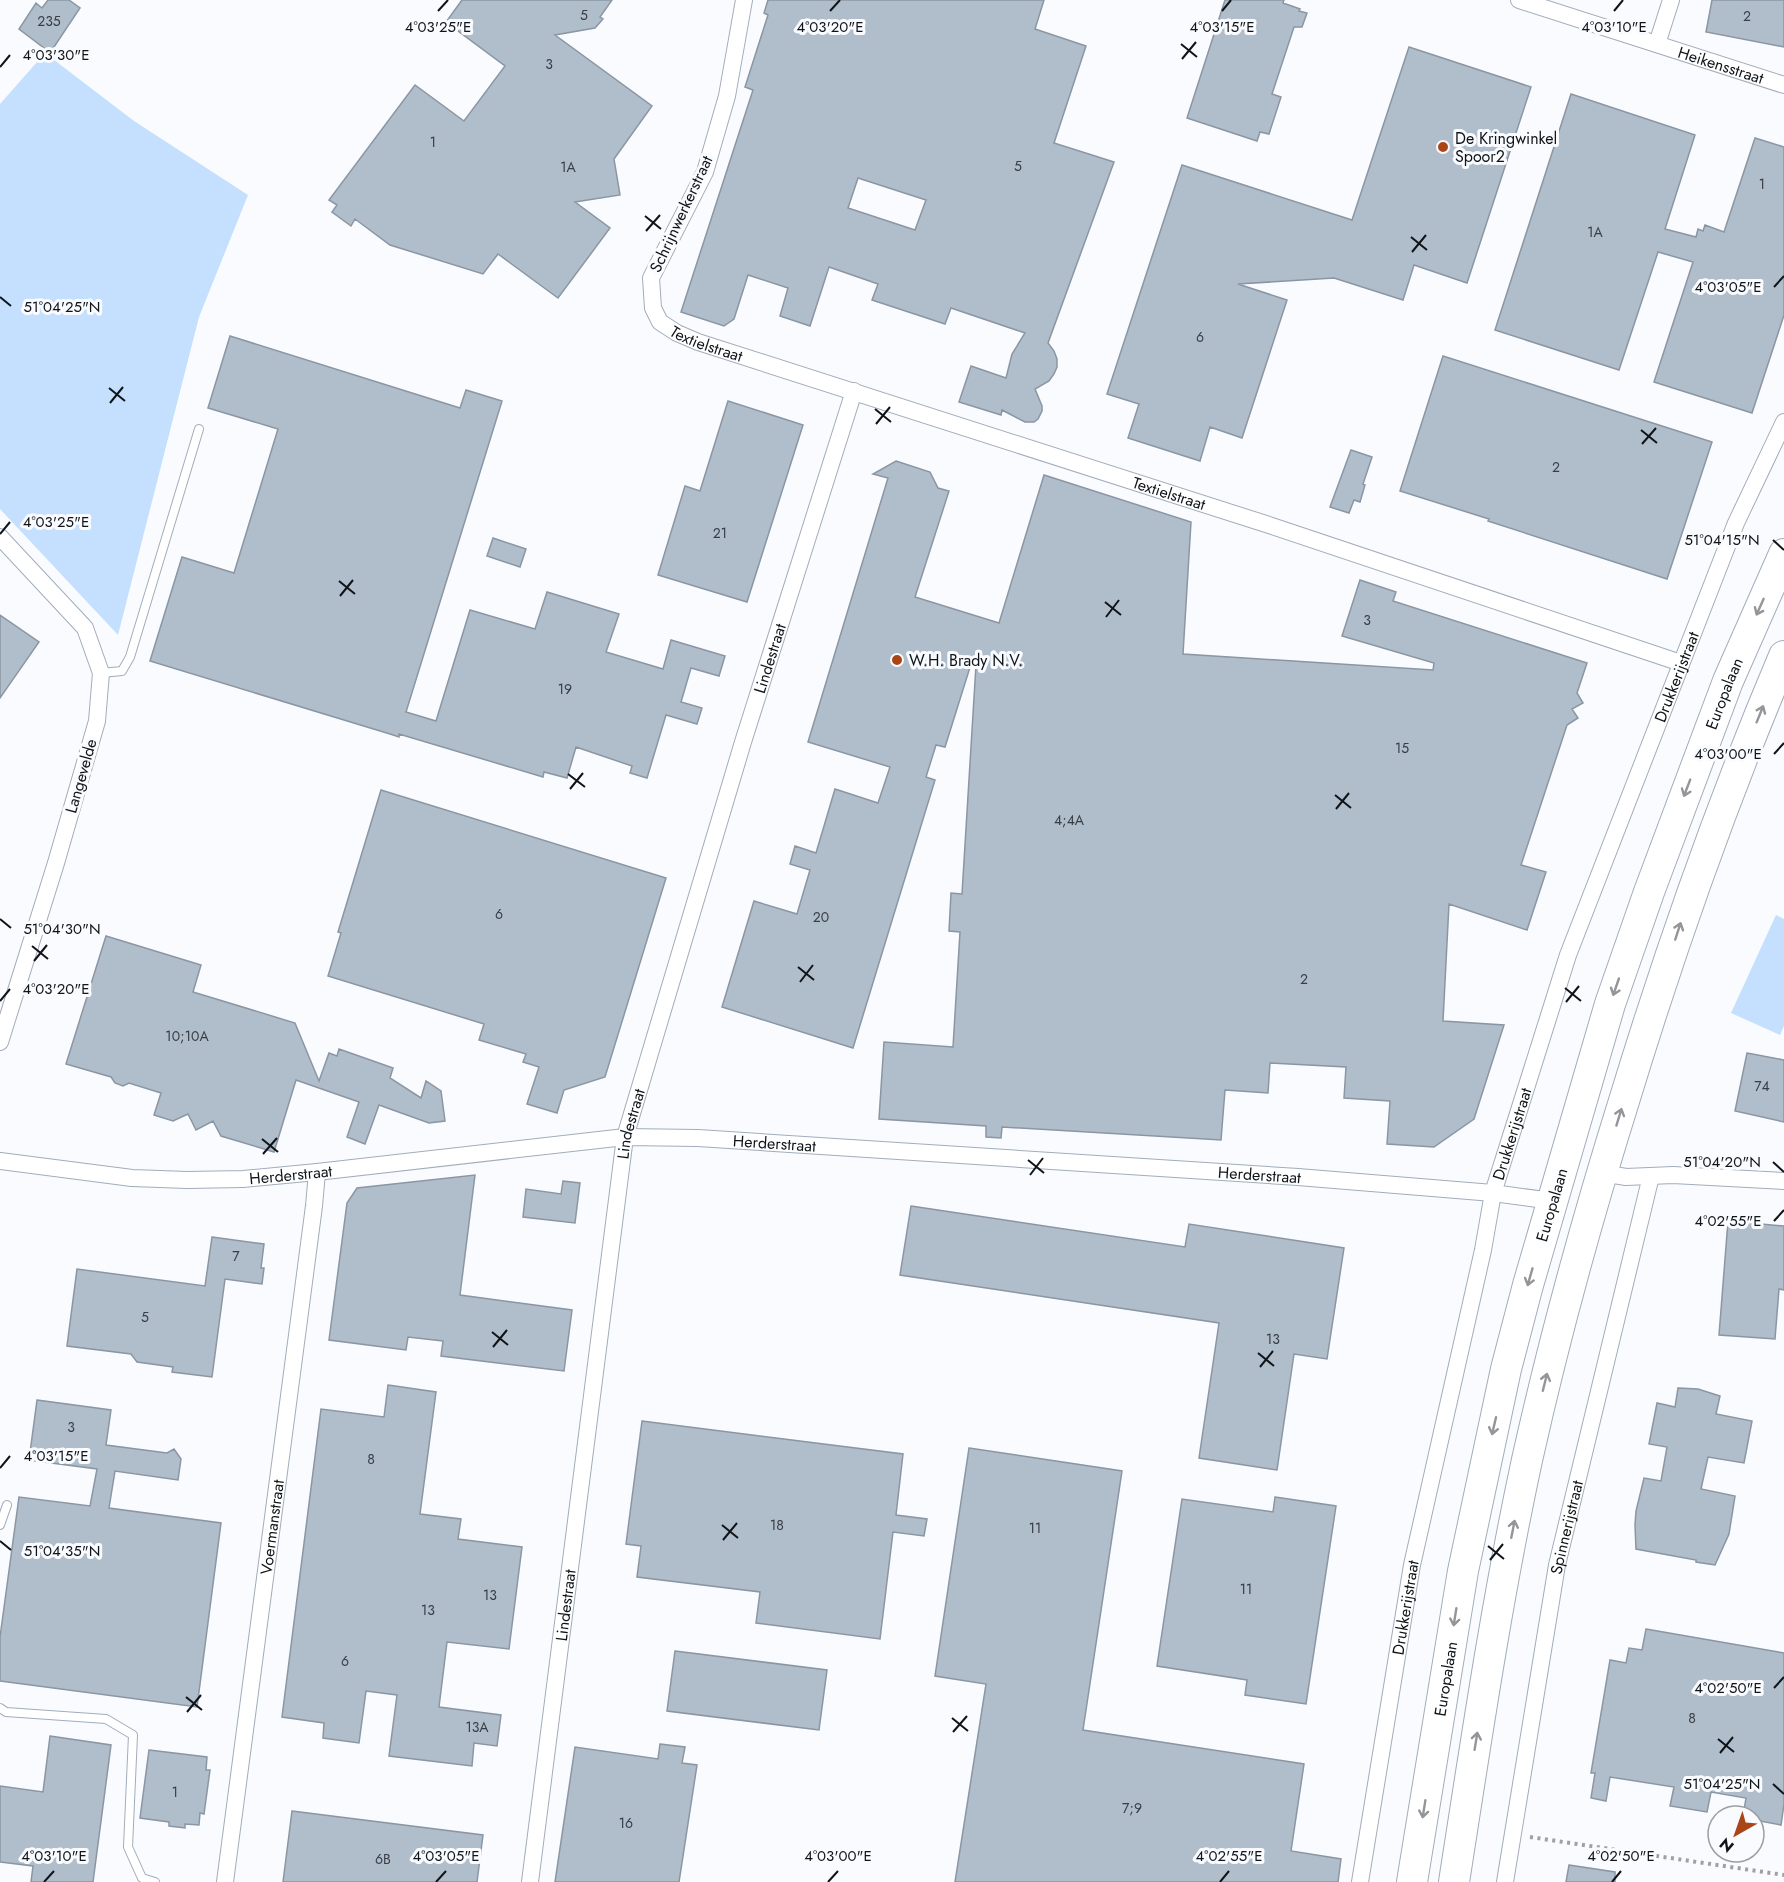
<svg xmlns="http://www.w3.org/2000/svg" width="1784" height="1882" font-family="Jost,sans-serif">
	<rect width="100%" height="100%" fill="#f9fbfe"/>
	<path fill="#c4e0fe" d="M45 53 134 121 248 195 199 317 118 635 0 509V104Z
		M1776 915 1784 919V1026L1780 1035 1731 1013Z"/>
	<path fill="#b0bdcb" stroke="#8a96a3" stroke-width="1.5" fill-rule="evenodd" d="M48 0H69L80 8 52 50 50 49 48 51 19 29 36 3 42 8Z
		M462 0H612L600 17 603 19 595 28 555 35 652 106 614 159 620 195 575 202 610 228 558 298 498 254 483 274 390 245 355 219 351 226 332 212 337 205 329 200 415 85 464 121 505 66 446 22Z
		M768 0H1044L1035 29 1086 46 1054 143 1114 162 1048 343 1054 351 1057 359V367L1054 374 1049 381 1035 389 1042 406V411L1038 419 1034 422H1025L1002 410 1001 415 959 402 971 366 1006 378 1012 354 1025 333 951 308 945 324 872 300 878 284 829 267 810 326 780 316 788 288 748 275 734 319 724 326 681 312 753 90 745 87 768 15 764 13ZM858 178 926 200 915 230 848 208Z
		M1225 0H1284L1283 3 1300 9 1299 11 1307 13 1302 27H1294L1272 94 1281 97 1269 134 1260 132 1257 141 1187 118Z
		M1712 0H1784V47L1706 32Z
		M1409 47 1531 87 1467 283 1414 265 1403 300 1334 278 1238 284 1287 300 1242 438 1210 427 1200 461 1128 438 1139 404 1107 394 1182 165 1352 220Z
		M1571 94 1695 135 1665 229 1696 237 1698 229 1703 231 1705 225 1724 232 1755 138 1784 147V315L1752 413 1654 382 1693 262 1658 252 1619 370 1495 330Z
		M230 336 460 408 466 390 502 401 406 712 436 721 470 610 535 629 547 592 619 614 606 652 663 669 671 640 725 656 719 676 691 668 681 702 702 708 697 724 666 715 647 778 630 773 632 766 576 747 567 778 544 772 543 777 399 734V737L390 734 150 661 182 557 234 573 278 429 208 408Z
		M1443 356 1712 442 1667 579 1488 521 1489 519 1400 491Z
		M728 401 803 425 747 602 658 575 685 486 700 491Z
		M1351 450 1372 457 1363 484 1365 485 1360 502 1354 500 1349 513 1330 507Z
		M896 461 930 472 938 488 949 491 915 597 999 623 1044 475 1191 522 1183 654 1433 670 1434 663 1342 636 1360 580 1396 592 1393 601 1587 663 1577 693 1583 703 1572 709 1578 718 1567 725 1521 865 1546 872 1527 930 1449 904 1443 1021 1504 1025 1474 1119 1434 1147 1387 1144 1390 1101 1344 1098 1346 1067 1270 1063 1268 1093 1225 1090 1221 1140 1002 1127 1001 1138 986 1137V1126L879 1119 884 1042 953 1047 960 932 949 931 951 893 962 894 976 665 971 664 945 747 936 745 926 777 935 780 853 1048 722 1007 754 901 797 914 810 870 790 864 795 846 816 853 835 789 878 803 890 767 808 742 888 478 873 474Z
		M493 538 526 549 520 567 487 556Z
		M0 615 39 642 0 698Z
		M381 790 666 878 605 1077 564 1090 557 1113 527 1104 539 1067 523 1062 526 1054 479 1040 484 1024 328 976 341 933 338 932Z
		M106 936 201 965 193 992 295 1023 319 1081 329 1053 337 1056 339 1049 393 1068 390 1078 421 1098 426 1081 441 1091 445 1121 429 1123 379 1105 365 1144 347 1137 359 1102 296 1080 274 1152 221 1136 213 1121 196 1130 188 1114 173 1121 154 1115 161 1093 129 1083 123 1086 115 1083 111 1077 66 1064Z
		M1747 1053 1784 1060V1122L1735 1111Z
		M475 1175 460 1295 572 1310 564 1371 441 1356 443 1341 408 1337 406 1350 329 1340 347 1203 357 1188Z
		M563 1181 580 1183 575 1223 523 1217 526 1189 561 1194Z
		M911 1206 1185 1247 1189 1224 1344 1248 1327 1359 1294 1354 1277 1470 1199 1458 1219 1323 900 1275Z
		M1728 1221 1784 1226V1290L1779 1289 1775 1339 1719 1335Z
		M212 1237 264 1244 261 1268H264L262 1284 225 1279 212 1377 172 1372 173 1367 137 1362 131 1354 67 1346 77 1269 205 1286Z
		M388 1385 436 1392 420 1514 461 1519 458 1539 522 1547 509 1649 447 1642 439 1707 501 1715 497 1746 474 1743 472 1766 389 1756 397 1695 366 1691 359 1743 323 1738 324 1723 282 1717 321 1409 384 1417Z
		M1678 1388 1698 1389 1720 1396 1716 1414 1752 1421 1744 1463 1708 1457 1701 1489 1735 1496 1729 1534 1715 1565 1696 1562V1560L1636 1549 1635 1525 1636 1511 1644 1478 1661 1481 1667 1447 1649 1444 1657 1403 1675 1407Z
		M37 1400 111 1410 106 1445 167 1453 174 1449 181 1459 178 1480 115 1471 109 1508 221 1523 197 1707 0 1681V1637L19 1497 90 1506 97 1469 29 1460Z
		M642 1421 903 1454 896 1515 927 1519 924 1536 893 1532 880 1639 756 1623 760 1592 637 1577 641 1546 626 1544Z
		M969 1448 1122 1471 1083 1730 1304 1764 1291 1851 1341 1859 1338 1882H955L986 1684 935 1676Z
		M1275 1497 1336 1506 1306 1704 1245 1695 1247 1680 1157 1666 1182 1499 1273 1512Z
		M1646 1629 1784 1653V1804L1781 1825 1754 1820V1816H1743L1746 1798 1711 1792 1707 1812 1670 1806 1674 1787 1610 1777 1606 1801 1591 1798 1595 1773H1591L1610 1660 1626 1663 1629 1648 1642 1650Z
		M675 1651 827 1670 819 1730 667 1711Z
		M50 1736 111 1745 93 1882H31L33 1866 0 1862V1786L43 1792Z
		M660 1744 685 1747 682 1763 697 1765 679 1882H555L575 1747 658 1759Z
		M149 1750 207 1757 206 1770H210L204 1814 200 1813 199 1825 185 1824V1828L169 1826V1822L140 1818Z
		M292 1811 483 1835 477 1882H283Z
		M1569 1865 1615 1872V1882H1566Z"/>
	<g fill="none" stroke-linecap="round" stroke-linejoin="round">
		<defs>
			<path id="lane" d="M101 673 122 671 130 657 199 429
				M0 1525 7 1505
				M0 1708 6 1712 106 1719 133 1735 128 1847 142 1878 155 1882"/>
			<g id="street">
				<path id="s1" d="M744 0 727 96 705 172 651 278 653 308 660 322 677 333 698 342 1272 526 1681 663"/>
				<path id="s2" d="M1519 0 1784 85"/>
				<path d="M1657 44 1671 0"/>
				<path d="M0 537 85 628 101 673 97 721 56 863 0 1042"/>
				<path id="s3" d="M0 1161 132 1178 187 1180 243 1179 317 1172 625 1137 698 1138 1298 1177 1493 1193 1552 1201"/>
				<path d="M1602 1173 1626 1177 1673 1175 1784 1181"/>
				<path id="s4" d="M225 1882 314 1206 317 1172"/>
				<path id="s5" d="M530 1882 625 1137 743 742 854 391"/>
				<path id="s6" d="M1360 1882 1412 1565 1483 1250 1493 1193 1568 955 1736 523 1784 422"/>
				<path id="s7" d="M1505 1882 1557 1565 1651 1176"/>
			</g>
			<g id="highway">
				<path id="s8" d="M1412 1882 1463 1571 1506 1369 1528 1285 1610 1004 1649 892 1728 681 1784 554"/>
				<path d="M1454 1882C1476 1741 1497 1599 1527 1460 1554 1339 1587 1219 1624 1101 1670 950 1722 802 1784 656"/>
			</g>
		</defs>
		<use href="#lane" stroke="#a1adbb" stroke-width="10"/>
		<use href="#street" stroke="#a1adbb" stroke-width="18"/>
		<use href="#highway" stroke="#a1adbb" stroke-width="32"/>
		<path stroke="#9da1a4" stroke-width="4" stroke-dasharray="3 4.5" stroke-linecap="butt" d="M1530 1837 1784 1875"/>
		<use href="#lane" stroke="#fff" stroke-width="8"/>
		<use href="#street" stroke="#fff" stroke-width="16"/>
		<use href="#highway" stroke="#fff" stroke-width="30"/>
	</g>
	<defs><path id="oneway-shaft" d="M-6 0H5M1.5-3L5.5 0L1.5 3" fill="none" stroke-width="1.6" stroke-linecap="round" stroke-linejoin="round" transform="scale(1.5)"/></defs>
	<g stroke="#939598">
		<use href="#oneway-shaft" transform="translate(1760 607) rotate(114)"/>
		<use href="#oneway-shaft" transform="translate(1760 714) rotate(-68)"/>
		<use href="#oneway-shaft" transform="translate(1687 788) rotate(111)"/>
		<use href="#oneway-shaft" transform="translate(1678 931) rotate(-72)"/>
		<use href="#oneway-shaft" transform="translate(1616 987) rotate(109)"/>
		<use href="#oneway-shaft" transform="translate(1619 1117) rotate(-73)"/>
		<use href="#oneway-shaft" transform="translate(1530 1277) rotate(106)"/>
		<use href="#oneway-shaft" transform="translate(1545 1382) rotate(-76)"/>
		<use href="#oneway-shaft" transform="translate(1494 1426) rotate(103)"/>
		<use href="#oneway-shaft" transform="translate(1513 1529) rotate(-79)"/>
		<use href="#oneway-shaft" transform="translate(1455 1617) rotate(99)"/>
		<use href="#oneway-shaft" transform="translate(1476 1741) rotate(-81)"/>
		<use href="#oneway-shaft" transform="translate(1424 1809) rotate(99)"/>
	</g>
	<path fill="none" stroke="#0f1419" stroke-width="2" d="M438 11 448 0M830 11 840 0M1222 11 1231 0M1614 11 1623 0M1181 44 1197 57M1182 59 1196 42M0 67 10 55M645 216 661 229M646 231 660 215M1411 237 1427 250M1412 252 1426 235M1774 287 1784 276M0 297 11 306M109 388 125 401M110 403 123 387M875 409 891 422M876 424 890 407M1641 430 1657 443M1642 444 1656 428M0 534 10 522M1773 540 1784 550M339 581 355 594M340 596 353 580M1105 602 1121 615M1106 617 1119 600M1774 754 1784 743M568 774 585 787M570 789 583 773M1335 795 1351 808M1336 809 1349 793M0 919 11 928M32 946 48 959M34 961 47 945M798 967 814 980M800 982 813 965M1565 988 1581 1001M0 1001 10 989M1566 1002 1579 986M262 1139 278 1152M263 1154 277 1138M1028 1160 1044 1173M1773 1162 1784 1172M1030 1175 1043 1158M1774 1221 1784 1210M492 1332 508 1345M493 1347 507 1330M1258 1353 1274 1366M1260 1367 1273 1351M0 1468 10 1456M722 1525 738 1538M723 1540 737 1523M0 1541 11 1550M1488 1546 1504 1559M1490 1560 1503 1544M1774 1688 1784 1677M186 1697 202 1710M187 1712 201 1695M952 1718 968 1731M953 1732 967 1716M1718 1739 1734 1752M1720 1753 1733 1737M1773 1784 1784 1794M44 1882 54 1871M436 1882 446 1871M828 1882 838 1871M1220 1882 1229 1871M1612 1882 1621 1871"/>
	<g fill="#aa4517" stroke="#f9fbfe" stroke-width="2">
		<circle cx="1443" cy="147" r="6"/>
		<circle cx="897" cy="660" r="6"/>
	</g>
	<g text-anchor="middle" dominant-baseline="central" stroke-width="6" stroke-linejoin="round" paint-order="stroke">
		<g font-size="14" fill="#373e46">
			<text x="584" y="15">5</text>
			<text x="1747" y="16">2</text>
			<text x="49" y="21">235</text>
			<text x="549" y="64">3</text>
			<text x="433" y="142">1</text>
			<text x="1018" y="166">5</text>
			<text x="568" y="167">1A</text>
			<text x="1762" y="184">1</text>
			<text x="1595" y="232">1A</text>
			<text x="1200" y="337">6</text>
			<text x="1556" y="467">2</text>
			<text x="720" y="533">21</text>
			<text x="1367" y="620">3</text>
			<text x="565" y="689">19</text>
			<text x="1402" y="748">15</text>
			<text x="1069" y="820">4;4A</text>
			<text x="499" y="914">6</text>
			<text x="821" y="917">20</text>
			<text x="1304" y="979">2</text>
			<text x="187" y="1036">10;10A</text>
			<text x="1762" y="1086">74</text>
			<text x="236" y="1256">7</text>
			<text x="145" y="1317">5</text>
			<text x="1273" y="1339">13</text>
			<text x="71" y="1427">3</text>
			<text x="371" y="1459">8</text>
			<text x="777" y="1525">18</text>
			<text x="1035" y="1528">11</text>
			<text x="1246" y="1589">11</text>
			<text x="490" y="1595">13</text>
			<text x="428" y="1610">13</text>
			<text x="345" y="1661">6</text>
			<text x="1692" y="1718">8</text>
			<text x="477" y="1727">13A</text>
			<text x="175" y="1792">1</text>
			<text x="1132" y="1808">7;9</text>
			<text x="626" y="1823">16</text>
			<text x="383" y="1859">6B</text>
		</g>
		<g font-size="16" fill="#0f1419" stroke="#f9fbfe">
			<text stroke="none"><textPath href="#s2" startOffset="212">Heikensstraat</textPath></text>
			<text transform="translate(681 214) rotate(-65)">Schrijnwerkerstraat</text>
			<text stroke="none"><textPath href="#s1" startOffset="393">Textielstraat</textPath></text>
			<text stroke="none"><textPath href="#s1" startOffset="879">Textielstraat</textPath></text>
			<text stroke="none"><textPath href="#s5" startOffset="1251">Lindestraat</textPath></text>
			<text stroke="none"><textPath href="#s6" startOffset="1250">Drukkerijstraat</textPath></text>
			<text stroke="none"><textPath href="#s8" startOffset="1232">Europalaan</textPath></text>
			<text transform="translate(81 776) rotate(-74)">Langevelde</text>
			<text stroke="none"><textPath href="#s5" startOffset="765">Lindestraat</textPath></text>
			<text stroke="none"><textPath href="#s6" startOffset="764">Drukkerijstraat</textPath></text>
			<text stroke="none"><textPath href="#s3" startOffset="778">Herderstraat</textPath></text>
			<text stroke="none"><textPath href="#s3" startOffset="292">Herderstraat</textPath></text>
			<text stroke="none"><textPath href="#s3" startOffset="1264">Herderstraat</textPath></text>
			<text stroke="none"><textPath href="#s8" startOffset="692">Europalaan</textPath></text>
			<text stroke="none"><textPath href="#s4" startOffset="358">Voermanstraat</textPath></text>
			<text stroke="none"><textPath href="#s7" startOffset="360">Spinnerijstraat</textPath></text>
			<text stroke="none"><textPath href="#s5" startOffset="279">Lindestraat</textPath></text>
			<text stroke="none"><textPath href="#s6" startOffset="278">Drukkerijstraat</textPath></text>
			<text stroke="none"><textPath href="#s8" startOffset="206">Europalaan</textPath></text>
		</g>
		<g font-size="16" fill="#0f1419" stroke="#f9fbfe" text-anchor="start">
			<text x="1455" y="138">De Kringwinkel<tspan x="1455" dy="18">Spoor2</tspan></text>
			<text x="909" y="660">W.H. Brady N.V.</text>
		</g>
	</g>
	<g font-size="15" text-anchor="middle" fill="#0f1419" stroke="#f9fbfe" stroke-width="6" stroke-linejoin="round" paint-order="stroke">
		<text x="438" y="32">4°03'25"E</text>
		<text x="830" y="32">4°03'20"E</text>
		<text x="1222" y="32">4°03'15"E</text>
		<text x="1614" y="32">4°03'10"E</text>
		<text x="56" y="60">4°03'30"E</text>
		<text x="1728" y="292">4°03'05"E</text>
		<text x="62" y="312">51°04'25"N</text>
		<text x="56" y="527">4°03'25"E</text>
		<text x="1722" y="545">51°04'15"N</text>
		<text x="1728" y="759">4°03'00"E</text>
		<text x="62" y="934">51°04'30"N</text>
		<text x="56" y="994">4°03'20"E</text>
		<text x="1722" y="1167">51°04'20"N</text>
		<text x="1728" y="1226">4°02'55"E</text>
		<text x="56" y="1461">4°03'15"E</text>
		<text x="62" y="1556">51°04'35"N</text>
		<text x="1728" y="1693">4°02'50"E</text>
		<text x="1722" y="1789">51°04'25"N</text>
		<text x="54" y="1861">4°03'10"E</text>
		<text x="446" y="1861">4°03'05"E</text>
		<text x="838" y="1861">4°03'00"E</text>
		<text x="1229" y="1861">4°02'55"E</text>
		<text x="1621" y="1861">4°02'50"E</text>
	</g>
	<g transform="translate(1736 1834) rotate(220)"><circle r="28" fill="#f9fbfe" stroke="#9b9fa2" stroke-width="1.5"/>
	<path d="M0-4.5L10 22L0 15L-10 22Z" fill="#aa4517"/>
	<text y="-9" font-size="16" font-weight="bold" text-anchor="middle" fill="#0f1419">N</text>
	</g>
</svg>
